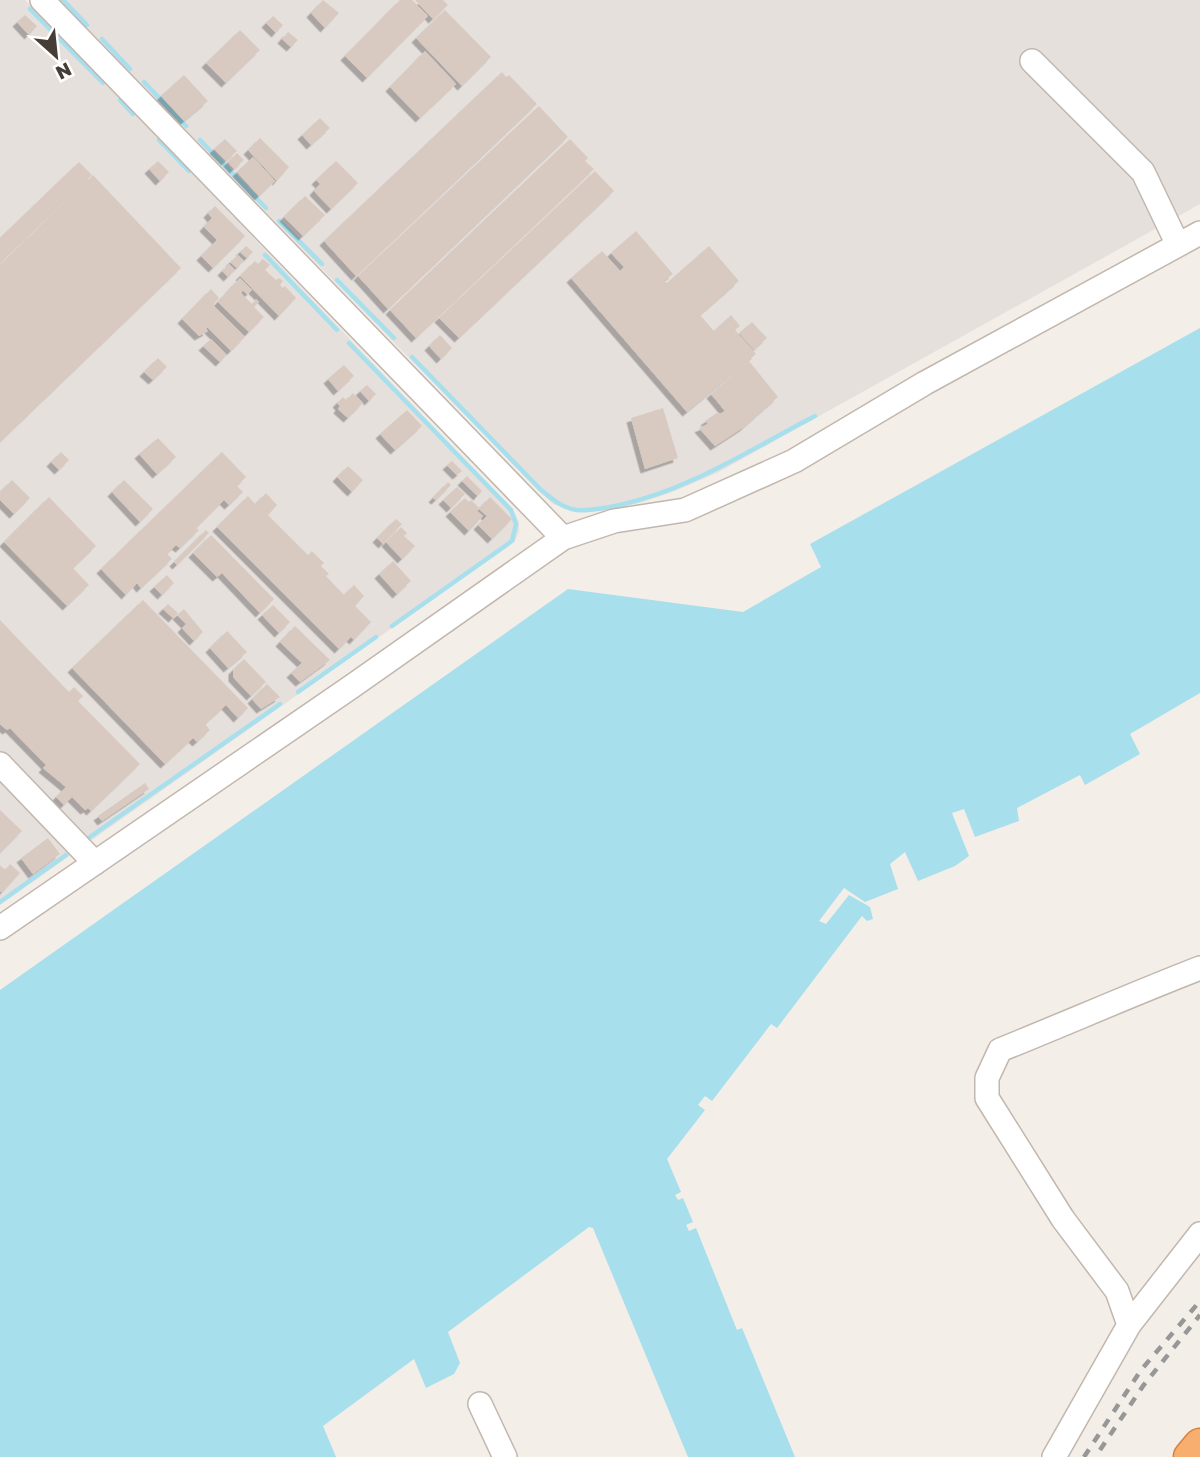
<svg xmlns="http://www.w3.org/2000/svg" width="1200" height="1457" font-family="'Golos Text',sans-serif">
	<defs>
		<filter id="shadow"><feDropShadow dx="-4.5" dy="4.5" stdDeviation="0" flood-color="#0004"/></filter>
	</defs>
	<rect width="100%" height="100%" fill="#f3eee8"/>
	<path fill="#e6e0dd" d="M0 0H25L125 103 513 510 519 522V532L515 541 0 905Z
		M59 0H1200V204L717 473 670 493 636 504 600 511 577 512 553 504 539 491Z"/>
	<path fill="#a7dfed" d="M1200 328V693L1130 734 1140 754 1085 785 1080 775 1017 808 1019 821 975 837 964 809 952 813 969 856 955 866 918 881 905 852 890 864 898 889 865 902 844 888 819 921 826 924 849 895 870 907 873 919 867 921 862 916 777 1028 771 1024 712 1101 705 1096 698 1105 705 1110 667 1159 681 1192 675 1195 678 1200 683 1198 693 1222 686 1225 689 1231 696 1228 737 1330 742 1328 795 1457H688L593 1228 589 1227 448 1332 460 1363 454 1374 426 1388 414 1359 323 1426 336 1457H0V990L568 589 743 612 821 567 810 544Z"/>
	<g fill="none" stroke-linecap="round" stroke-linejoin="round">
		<path stroke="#a7dfed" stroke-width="4.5" d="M63 0 87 25
			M30 9 103 83
			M102 39 130 69
			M144 82 186 126
			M120 100 133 114
			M159 140 189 171
			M200 140 266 208
			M279 221 322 264
			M265 255 337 330
			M337 280 394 338
			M349 343 511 510 516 524 512 541 392 626
			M412 357 540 489C551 498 562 508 577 510 591 511 606 508 620 505 691 489 751 449 815 416
			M298 692 376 637
			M87 839 280 704
			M0 902 66 855"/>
	</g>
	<path fill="#d8cac1" filter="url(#shadow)" d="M323 0 339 13 325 28 311 13Z
		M400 0H412L428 16 367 78 345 56Z
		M415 0H443L448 5 433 19Z
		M445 10 491 57 462 86 416 38Z
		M25 15 37 26 29 35 17 22Z
		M273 16 283 25 276 33 266 23Z
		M240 30 260 50 226 83 206 63Z
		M288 32 298 40 291 47 282 39Z
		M425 51 456 84 420 118 390 87Z
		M502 72 506 77 509 75 537 104 356 276 324 241Z
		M184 75 208 101 184 121 161 96Z
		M539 106 568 137 388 309 358 276Z
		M320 118 330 128 311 145 302 135Z
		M260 138 289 167 277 181 248 150Z
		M225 139 237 151 226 161 214 149Z
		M570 139 588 158 585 161 594 169 416 338 390 310Z
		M237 153 244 160 234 169 228 162Z
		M253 157 275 181 259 196 237 172Z
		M158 161 169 172 160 181 149 169Z
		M336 161 358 183 331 209 314 191 320 184 316 180Z
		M79 162 92 175 0 263V238Z
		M595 171 614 191 459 338 439 318Z
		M93 175 181 268 0 442V265Z
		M305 196 325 215 303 236 284 217Z
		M215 206 245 236 213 268 201 256 217 240 204 227 212 218 208 213Z
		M636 231 673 274 664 281 667 283 709 246 739 281 700 315 714 331 731 315 740 326 735 330 756 354 687 412 571 278 602 251 620 271 624 267 611 253Z
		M246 246 253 252 247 258 240 252Z
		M238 255 244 261 237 268 230 262Z
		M263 259 270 265 265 270 276 280 279 278 283 281 280 285 283 288 285 286 296 298 279 316 240 276 255 261 258 264Z
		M229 264 235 270 228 277 222 271Z
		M240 278 252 290 248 294 243 290 241 293 252 304 256 299 259 302 254 307 264 317 249 332 218 302Z
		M211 289 219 298 213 305 245 337 231 351 207 327 206 329 208 331 199 336 182 319Z
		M752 322 767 338 754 350 739 333Z
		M440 335 452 348 441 359 429 346Z
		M211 339 227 355 220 362 203 346Z
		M158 358 167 367 153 380 144 372Z
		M749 361 778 397 744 427 715 446 699 428 708 424 705 421 718 412 720 414 725 411 711 394Z
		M344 365 354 376 338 391 328 379Z
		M367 385 376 394 369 401 360 391Z
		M353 393 363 403 348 418 338 409 340 406 337 403 343 397 346 400Z
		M663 408 678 458 645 469 631 418Z
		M407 410 422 426 395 450 380 434Z
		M158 438 176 457 157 474 139 454Z
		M61 452 69 460 59 470 51 462Z
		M222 452 246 477 237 486 243 492 229 505 224 500 196 528 199 530 180 548 176 545 167 554 172 559 141 588 137 583 126 595 101 569Z
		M452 461 462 471 457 475 447 465Z
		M348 466 363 480 352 492 337 477Z
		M467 476 482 491 478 496 462 481Z
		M12 480 30 498 14 514 0 500V492Z
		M124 480 153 509 140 522 112 492Z
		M448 482 451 485 436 500 433 498Z
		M457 487 465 494 451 508 443 500Z
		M266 493 277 505 268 515 308 555 312 551 324 563 321 566 329 574 326 576 344 595 354 585 364 596 355 606 371 622 354 640 351 637 339 649 217 527 248 496 255 504Z
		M49 497 96 546 73 568 89 585 67 606 4 542Z
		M490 497 512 519 492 539 478 525 487 516 479 509Z
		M465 498 469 502 471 500 479 508 477 511 483 516 469 531 450 512Z
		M396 519 402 524 383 544 377 538Z
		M401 527 407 533 404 536 415 546 402 559 386 542Z
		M206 530 209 533 177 565 174 562Z
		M211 535 274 599 260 613 222 573 217 577 193 553Z
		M393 561 411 581 397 594 379 574Z
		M167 575 174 583 162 595 154 587Z
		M143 600 248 708 238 718 226 705 205 724 210 730 197 742 193 738 165 764 72 668Z
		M168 604 178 613 173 618 163 609Z
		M273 605 290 622 279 633 262 615Z
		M184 609 203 632 194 641 182 628 186 624 177 615Z
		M0 620 69 692 74 687 83 696 78 701 140 764 91 811 88 808 85 810 72 797 64 805 56 797 66 787 43 768 46 765 10 728 7 730 0 724Z
		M295 626 330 660 300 682 291 673 302 663 280 642Z
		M227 631 247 652 228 668 210 648Z
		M244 659 266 682 251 696 233 677V670Z
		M267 684 280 697 261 709 252 699Z
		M145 783 149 789 102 821 98 816Z
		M0 810 22 831 0 853Z
		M48 838 60 854 33 874 21 858Z
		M10 864 20 873 2 893 0 891V865L5 870Z"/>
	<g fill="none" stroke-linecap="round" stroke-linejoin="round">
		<defs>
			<path id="minor" d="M42 0 563 538
				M1032 61 1143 172 1178 245
				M0 764 95 863
				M0 928 351 687 563 538 614 521 685 510 794 461 925 383 1200 233
				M1129 1325 1117 1291 1063 1219 987 1098V1078L1000 1050C1067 1023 1133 994 1200 968
				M480 1404 505 1457
				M1054 1457 1129 1325 1200 1234"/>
			<path id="highway" d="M1190 1457 1200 1445"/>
		</defs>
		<use href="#minor" stroke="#c2b7ae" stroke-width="26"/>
		<use href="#highway" stroke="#d7803f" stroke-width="35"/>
		<use href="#minor" stroke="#fff" stroke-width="23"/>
		<use href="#highway" stroke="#f8ae6f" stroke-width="32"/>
		<path stroke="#979797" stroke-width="4.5" stroke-dasharray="9 9" stroke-linecap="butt" d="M1100 1450 1143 1386 1200 1315
			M1084 1457 1141 1370 1200 1301"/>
	</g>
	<g transform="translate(56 56) rotate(153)" stroke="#ffffff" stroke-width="5" paint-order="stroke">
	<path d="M0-5L12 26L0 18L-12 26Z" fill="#473d37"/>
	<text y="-10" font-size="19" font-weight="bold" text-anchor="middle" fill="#473d37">N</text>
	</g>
</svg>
